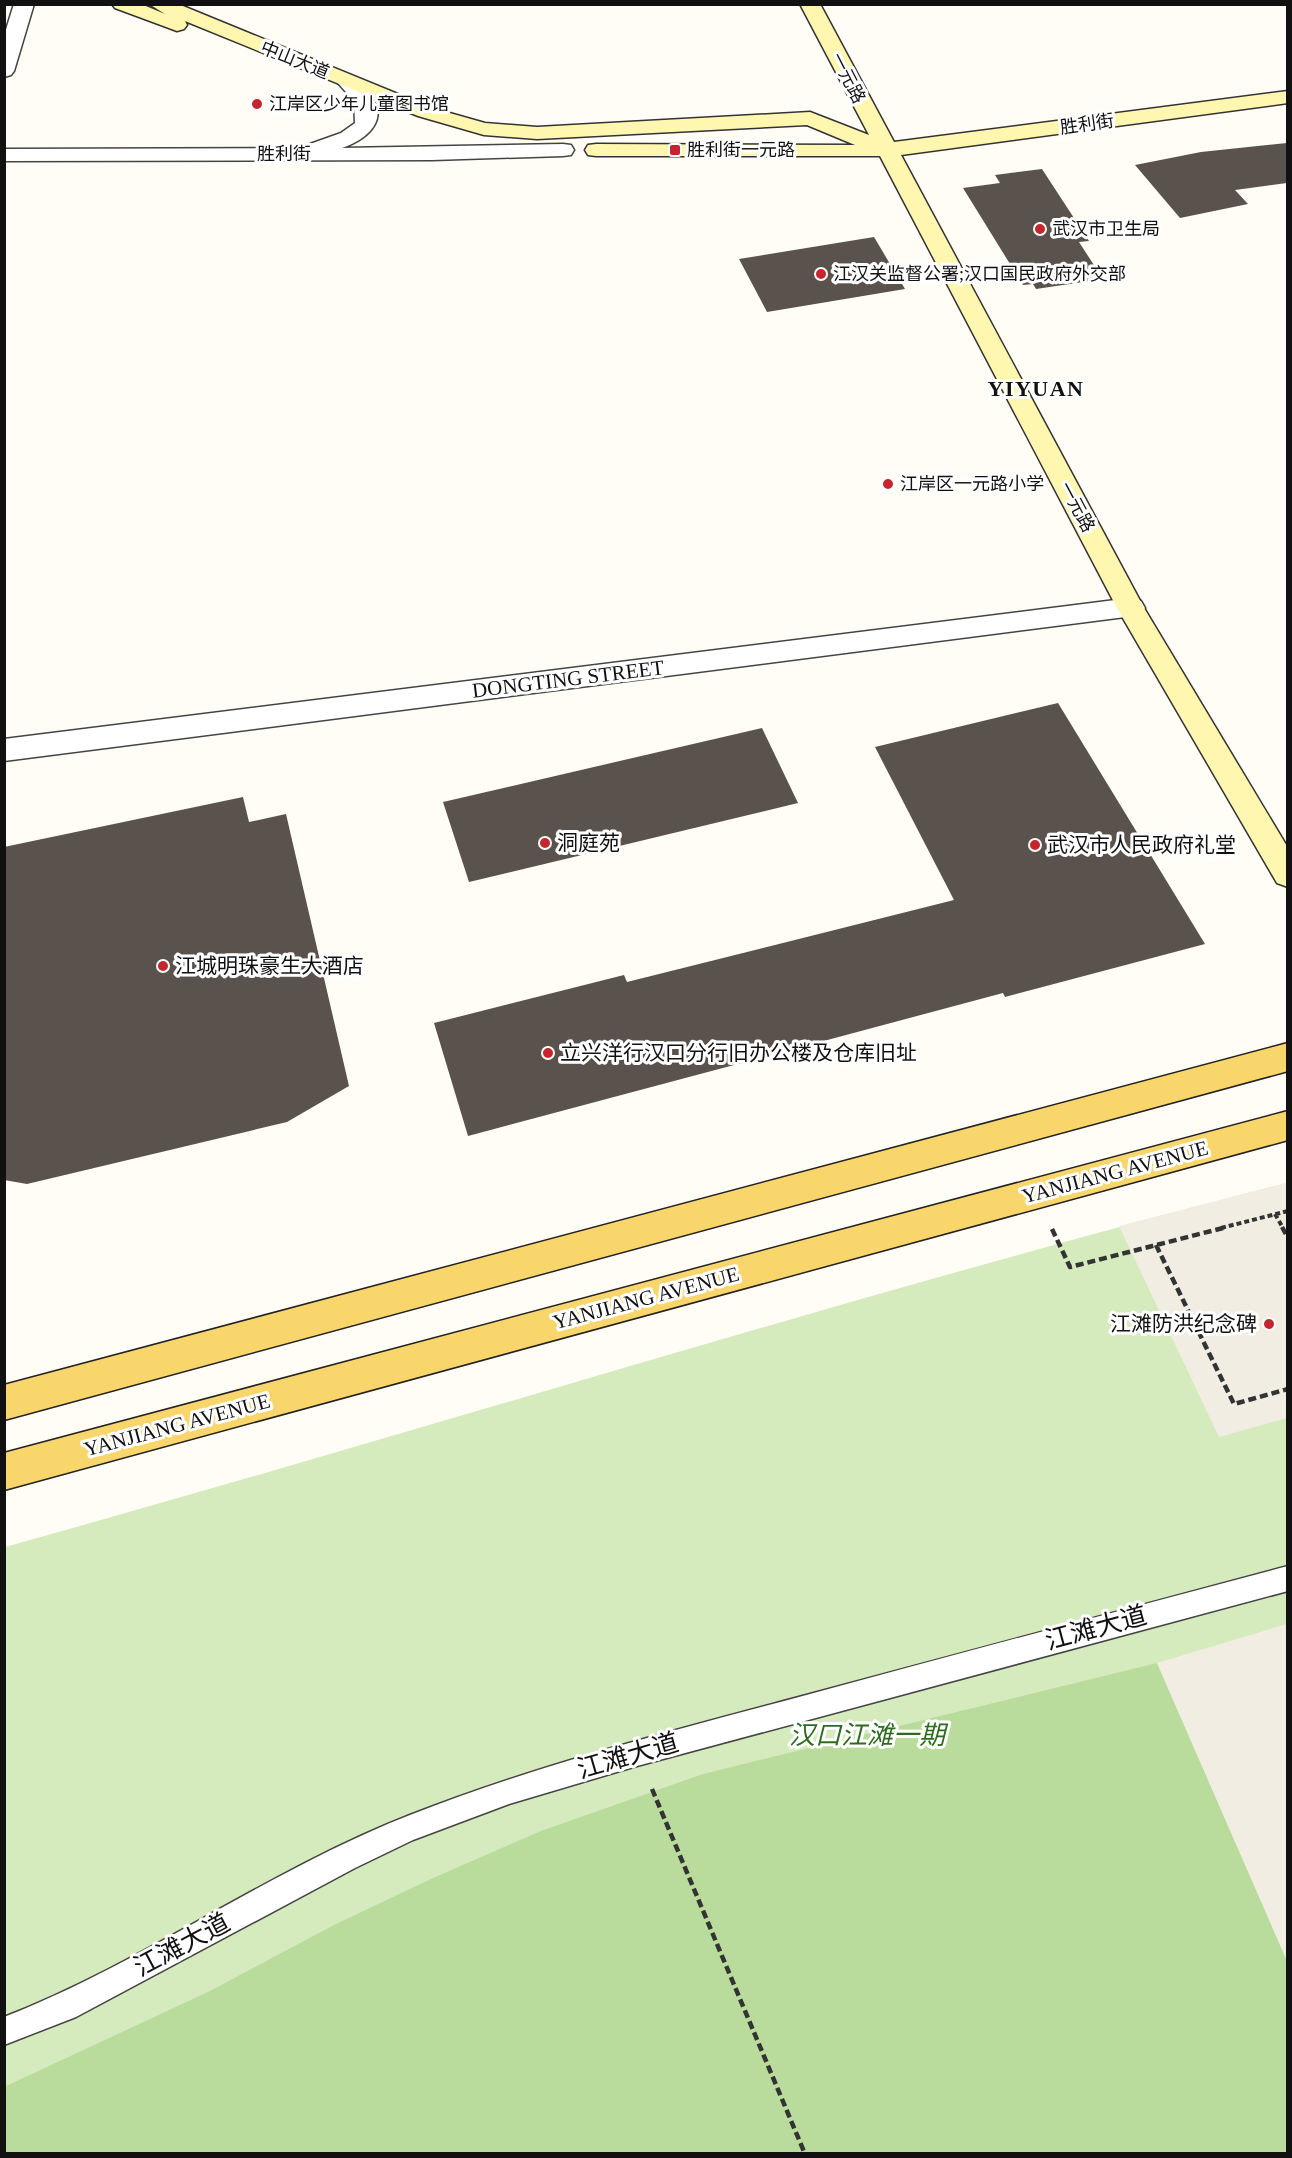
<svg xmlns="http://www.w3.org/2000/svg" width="1292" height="2158" font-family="'Times New Roman','Noto Sans SC',serif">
	<rect width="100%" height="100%" fill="#fffdf5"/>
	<path fill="#d5ebbd" d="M1287 1183V2153L5 2154V1547C433 1428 857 1293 1287 1183Z"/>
	<path fill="#b9dc9c" d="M1157 1663 1287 1961V2153H5L4 2087 210 1991 334 1925 433 1878 541 1831 703 1774Z"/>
	<path fill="#f1ede2" d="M1286 1183 1287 1418 1219 1437 1119 1226Z
		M1287 1624H1288L1287 1961 1157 1663Z"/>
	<path fill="#5a524d" d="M1287 143V183L1235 190 1248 204 1180 218 1135 165 1201 152Z
		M1042 169 1089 241 1079 242 1103 279 1036 289 1033 284 1023 285 963 188 1000 183 995 175Z
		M874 237 905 289 767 312 739 259Z
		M1058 703 1205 944 1005 997 1003 993 468 1136 434 1023 624 975 627 982 954 900 875 747Z
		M762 728 798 803 469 882 443 802Z
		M243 797 249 822 286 814 349 1086 287 1122 27 1184 4 1180V847Z"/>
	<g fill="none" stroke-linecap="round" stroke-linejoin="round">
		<defs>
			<path id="service" d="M1288 1566V1591L637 1766 509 1804 413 1840 355 1868 76 2017 4 2045V2017C145 1962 269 1870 410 1815 540 1764 675 1730 810 1694 969 1651 1128 1608 1288 1566Z"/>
			<path id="tertiary" d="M14 4H34L14 71 11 75 4 77V36Z
				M347 76C355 78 360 83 366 89 392 117 370 138 342 148L563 144 571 145 574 150 571 155 563 156 432 160 4 161V149L308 148 310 144 341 133 355 123 354 101 337 82 340 78Z
				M1131 598 1141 601 1145 608 1141 615 4 761V739Z"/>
			<path id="secondary" d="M112 4H141L165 14 149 4H178L432 108 485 123 537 127 810 112 869 135 800 4H820L894 142 1288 91V103L901 155 1144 608 1288 848V887L1277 883 1117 608 880 156H596L588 155 585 150 588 145 596 144 855 145 807 125 537 139 484 135 418 116 185 21 187 25 184 29 177 31 115 8Z"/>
			<path id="primary" d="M1288 1043V1071L4 1420V1385Z
				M1288 1111V1140L4 1490V1453Z"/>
		</defs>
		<use href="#service" stroke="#444" stroke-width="3"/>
		<use href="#tertiary" stroke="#444" stroke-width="3"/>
		<use href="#secondary" stroke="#333" stroke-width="3"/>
		<use href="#primary" stroke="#222" stroke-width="3"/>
		<path stroke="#333" stroke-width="4" stroke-dasharray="5 3" stroke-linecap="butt" d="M1275 1214 1283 1228
			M1221 1228 1288 1211"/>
		<path stroke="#333" stroke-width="4.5" stroke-dasharray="8 4" stroke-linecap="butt" d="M1282 1227 1288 1238
			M1052 1229 1070 1267 1227 1227
			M1156 1245 1234 1404 1288 1389
			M652 1789 805 2154"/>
		<use href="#service" fill="#fff" fill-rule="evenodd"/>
		<use href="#tertiary" fill="#fff" fill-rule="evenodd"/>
		<use href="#secondary" fill="#fff6b0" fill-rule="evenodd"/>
		<use href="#primary" fill="#f9d66b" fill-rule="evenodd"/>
	</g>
	<g fill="#c4262e" stroke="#fff" stroke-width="2">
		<circle cx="257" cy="104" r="6"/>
		<rect x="669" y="144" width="12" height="12" rx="3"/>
		<circle cx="1040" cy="229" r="6"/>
		<circle cx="821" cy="274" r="6"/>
		<circle cx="888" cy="484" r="6"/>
		<circle cx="545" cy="843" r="6"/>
		<circle cx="1035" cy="845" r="6"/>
		<circle cx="163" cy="966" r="6"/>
		<circle cx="548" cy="1053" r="6"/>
		<circle cx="1269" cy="1324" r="6"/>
	</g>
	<g text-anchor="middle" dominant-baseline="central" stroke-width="6" stroke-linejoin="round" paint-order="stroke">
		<g font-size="18" fill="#111" stroke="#fff">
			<text transform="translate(295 60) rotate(22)">中山大道</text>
			<text transform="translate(848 78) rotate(63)">一元路</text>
			<text transform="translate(1087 124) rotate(-8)">胜利街</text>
			<text x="284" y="154">胜利街</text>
			<text transform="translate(1077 507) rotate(62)">一元路</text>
		</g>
		<g font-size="18" fill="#111" stroke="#fff" text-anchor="start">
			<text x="269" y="104">江岸区少年儿童图书馆</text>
			<text x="687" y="150">胜利街一元路</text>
			<text x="1052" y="229">武汉市卫生局</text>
			<text x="833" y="274">江汉关监督公署;汉口国民政府外交部</text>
			<text x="900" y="484">江岸区一元路小学</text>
		</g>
		<g font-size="21" fill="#111" stroke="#fff">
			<text transform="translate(568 679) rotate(-7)">DONGTING STREET</text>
			<text transform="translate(1115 1172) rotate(-15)">YANJIANG AVENUE</text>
			<text transform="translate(646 1298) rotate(-15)">YANJIANG AVENUE</text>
			<text transform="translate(177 1425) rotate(-15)">YANJIANG AVENUE</text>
		</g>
		<g font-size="21" fill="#111" stroke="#fff" text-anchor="start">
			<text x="557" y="843">洞庭苑</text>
			<text x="1047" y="845">武汉市人民政府礼堂</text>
			<text x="175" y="966">江城明珠豪生大酒店</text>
			<text x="560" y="1053">立兴洋行汉口分行旧办公楼及仓库旧址</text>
			<text x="1257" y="1324" text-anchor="end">江滩防洪纪念碑</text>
		</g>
		<g font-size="22" font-weight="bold" letter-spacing="1.5" fill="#111" stroke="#fff">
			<text x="1036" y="388">YIYUAN</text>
		</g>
		<g font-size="26" fill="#111" stroke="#fff">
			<text transform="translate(1096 1628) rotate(-15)">江滩大道</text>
			<text transform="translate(628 1756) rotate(-16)">江滩大道</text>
			<text transform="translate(182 1945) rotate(-28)">江滩大道</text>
		</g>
		<g font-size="26" font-style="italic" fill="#2f6b1f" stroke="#fff">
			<text x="867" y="1735">汉口江滩一期</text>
		</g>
	</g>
	<rect width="1292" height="2158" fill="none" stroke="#111111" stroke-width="12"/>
</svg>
